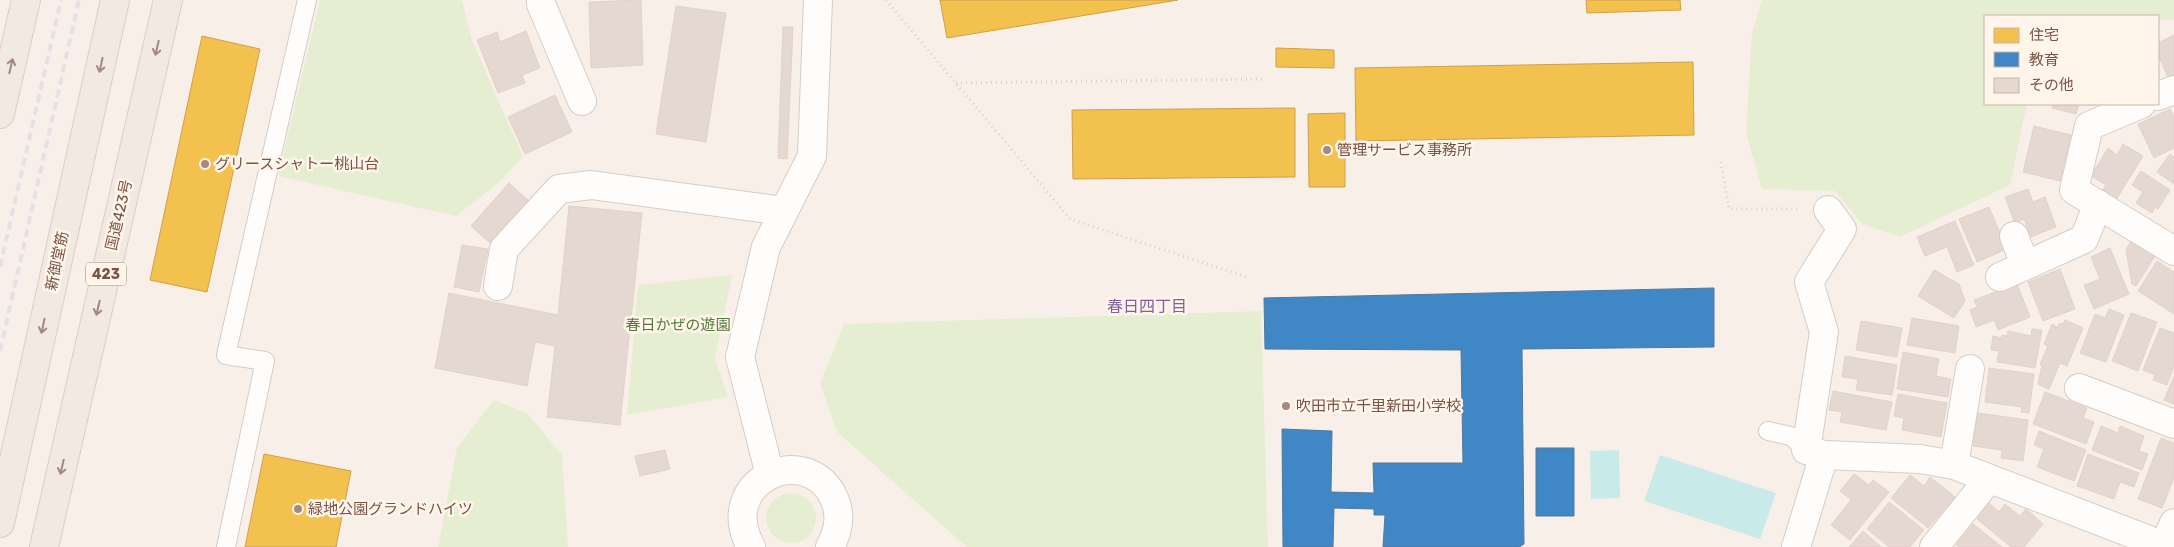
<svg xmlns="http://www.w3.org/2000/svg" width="2174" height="547" font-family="Rubik,'Noto Sans JP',sans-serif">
	<rect width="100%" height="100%" fill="#f8f0e8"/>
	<path fill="#e5eed1" d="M320 0H462L472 40 523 157 495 186 456 216 278 176Z
		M1762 0H2174V20H2158V16H1985V104H2027L2010 185 1900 237 1862 224 1835 191 1762 189 1746 133 1752 32Z
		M732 275 715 359 728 397 627 415 638 285Z
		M1261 311 1268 547H967L837 432 820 383 844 324Z
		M494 400 527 413 562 455 568 547H438L457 448Z
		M766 518a25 25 0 1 1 50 0a25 25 0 1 1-50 0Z"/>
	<path fill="#c8eae9" d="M1619 450 1620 498 1591 499 1590 451Z
		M1660 455 1776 493 1760 539 1644 501Z"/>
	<path fill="#f2c14e" stroke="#cea04c" d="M940 0H1178L947 38Z
		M1586 0H1680L1681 10 1587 13Z
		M202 36 260 49 207 292 150 280Z
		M1276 48 1334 50V68L1276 67Z
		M1693 62 1694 135 1356 141 1355 68Z
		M1295 108V177L1073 179 1072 110Z
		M1345 113V187H1309L1308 114Z
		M264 454 351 471 336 547H245Z"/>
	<path fill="#3f88c5" stroke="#50789f" d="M1714 288V347L1522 349 1524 544 1519 547H1383L1385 515H1374V509L1334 508 1333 547H1283L1282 429 1332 431 1331 492 1374 493 1373 463H1463L1461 350 1265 349 1264 298Z
		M1536 448H1574V516H1536Z"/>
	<path fill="#e5d8d0" stroke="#e1d2ca" d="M641 0 643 65 591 68 589 2Z
		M676 6 726 13 706 142 656 134Z
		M783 27H793L787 159 778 158Z
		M526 31 540 68 522 75 525 83 498 93 477 40 497 32 500 42Z
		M2174 35V74L2168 77 2158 55V43Z
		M555 95 572 132 525 154 508 117Z
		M2053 104H2079L2076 114 2052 108Z
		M2170 109 2174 117V148L2154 158 2138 124Z
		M2034 126 2071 135 2060 181 2023 172Z
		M2123 144 2143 156 2116 200 2102 191 2106 185 2091 176 2108 148 2117 155Z
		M2170 154 2174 157V184L2157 172Z
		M2141 171 2170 190 2158 209 2155 207 2152 213 2136 203 2143 192 2132 185Z
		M509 183 529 201 491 244 471 226Z
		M2028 189 2033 202 2045 197 2056 227 2031 237 2024 219 2015 223 2005 197Z
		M569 206 642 213 620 425 547 417 555 346 535 342 527 386 435 368 449 293 558 315Z
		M1989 207 2007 249 1977 262 1959 219Z
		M1955 221 1974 265 1957 272 1947 247 1925 256 1917 237Z
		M2131 241 2155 256 2136 286 2132 284 2126 250Z
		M462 245 488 249 479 292 454 287Z
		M2110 248 2129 294 2094 309 2084 285 2100 279 2091 257Z
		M2157 261 2174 272V314L2138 291Z
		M2060 269 2075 309 2043 321 2028 282Z
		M1934 270 1959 284 1965 301 1954 318 1918 296Z
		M2017 284 2030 317 1998 330 1994 320 1976 327 1970 310 1977 307 1974 300Z
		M2109 309 2124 315 2106 362 2080 353 2095 314 2105 318Z
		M2131 313 2157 322 2138 371 2112 361Z
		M1912 318 1959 326 1955 353 1907 345Z
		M2065 320 2083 328 2067 366 2060 363 2049 389 2038 384 2042 365 2040 364 2048 346 2044 344 2052 324 2057 327 2060 323 2063 324Z
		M1861 321 1902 328 1897 357 1856 350Z
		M2160 328 2174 333V366L2167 385 2153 380 2155 375 2143 370Z
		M2032 329 2042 330 2035 368 1997 362 1999 351 1991 350 1993 336 2002 338V335L2007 336 2008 331 2031 336Z
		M1903 352 1939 359 1936 376 1951 379 1948 397 1897 389Z
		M1845 356 1897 365 1892 395 1856 390 1858 379 1842 377Z
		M1989 368 2034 374 2029 413 2021 412 2022 407 1985 402Z
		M2174 376V404L2164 400Z
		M1833 391 1892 402 1886 430 1840 422 1842 412 1829 410Z
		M2045 392 2087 408 2083 418 2094 422 2086 444 2033 424Z
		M1898 394 1947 403 1941 437 1902 430 1904 418 1894 416Z
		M1978 413 2028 420 2023 461 2001 458 2002 450 1973 446Z
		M2101 426 2118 433 2120 426 2144 436 2139 451 2148 454 2142 470 2092 450Z
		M2039 431 2086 450 2074 481 2037 467 2044 449 2034 445Z
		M2161 438 2174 443V478L2162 508 2138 499Z
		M665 450 670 469 640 476 635 456Z
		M2088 454 2139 473 2134 487 2120 482 2114 499 2077 486Z
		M1854 474 1869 485 1873 480 1889 492 1850 540 1831 525 1851 500 1840 491Z
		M1910 475 1924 486 1930 477 1955 497 1928 528 1891 498Z
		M1889 502 1924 530 1910 547H1889L1867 529Z
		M1989 503 1999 512 2005 504 2020 516 2026 509 2043 524 2024 547H2011L1977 519Z
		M1973 524 2002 547H1959L1956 545Z
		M1863 531 1881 547H1849Z"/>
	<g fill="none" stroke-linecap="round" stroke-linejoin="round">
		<defs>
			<path id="service" d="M1768 431 1791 436 1806 450
				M226 547 265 361 226 355 307 0"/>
			<path id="minor" d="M541 0V4L582 101
				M2158 96 2174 90
				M2141 104 2089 126 2074 190 2174 251
				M1828 210 1842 229 1809 282 1824 332 1806 450 1824 455 1920 459 1954 465 2167 547
				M2014 236 2025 265
				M2000 277 2084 239 2098 204
				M498 286 504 249 559 189 591 185 784 211
				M2079 388 2174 424
				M1954 465 1970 369
				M770 475 740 357 766 247 812 156 818 0
				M2164 546 2174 523
				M751 547C715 481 805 441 833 496 842 514 839 530 830 547
				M1796 547 1824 455
				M1934 547 1989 479"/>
			<path id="trunk" d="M0 114 26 0
				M0 523 115 0
				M44 547 168 0"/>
		</defs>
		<use href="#service" stroke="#d6ccc5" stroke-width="20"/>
		<use href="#minor" stroke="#d6ccc5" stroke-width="30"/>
		<use href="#trunk" stroke="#dacdc8" stroke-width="30"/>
		<path stroke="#dbd0cb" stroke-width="3" stroke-dasharray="1 4" stroke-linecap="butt" d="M886 0 1070 219 1247 277
			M956 83 1266 79
			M1721 162 1729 209H1797"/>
		<use href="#service" stroke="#fefdfc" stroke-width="18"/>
		<use href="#minor" stroke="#fefdfc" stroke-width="28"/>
		<use href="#trunk" stroke="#f2e9e3" stroke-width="28"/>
		<path stroke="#e4e1e5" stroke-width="4" stroke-dasharray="8 5" stroke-linecap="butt" d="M0 267 61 0
			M0 351 79 0"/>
	</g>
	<defs><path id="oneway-shaft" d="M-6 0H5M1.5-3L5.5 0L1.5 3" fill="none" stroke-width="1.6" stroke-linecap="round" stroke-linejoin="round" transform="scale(1.25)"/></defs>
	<g stroke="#a3887d">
		<use href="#oneway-shaft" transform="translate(157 48) rotate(103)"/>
		<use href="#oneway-shaft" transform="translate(101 65) rotate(102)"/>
		<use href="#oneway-shaft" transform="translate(11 66) rotate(-77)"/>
		<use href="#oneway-shaft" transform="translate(98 308) rotate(103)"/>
		<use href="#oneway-shaft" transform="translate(43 326) rotate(102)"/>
		<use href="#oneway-shaft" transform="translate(62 467) rotate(103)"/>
	</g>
	<g fill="#a58b7f" stroke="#fff5ea" stroke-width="2">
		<circle cx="1327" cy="150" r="5"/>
		<circle cx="205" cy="164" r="5"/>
		<circle cx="1286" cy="406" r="5"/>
		<circle cx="298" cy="509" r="5"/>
	</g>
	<g text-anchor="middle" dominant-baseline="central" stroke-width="5" stroke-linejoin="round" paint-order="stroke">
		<rect fill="#fff5ea" stroke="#a18477" stroke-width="1" x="86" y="262.5" width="40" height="23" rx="4"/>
		<g font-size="14" font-weight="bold" fill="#795446">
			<text x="106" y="274">423</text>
		</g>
		<g font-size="15" fill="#795446" stroke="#fff5ea" text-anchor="start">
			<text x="1337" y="150">管理サービス事務所</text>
			<text x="215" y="164">グリースシャトー桃山台</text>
			<text x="1296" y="406">吹田市立千里新田小学校</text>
			<text x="308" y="509">緑地公園グランドハイツ</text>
		</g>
		<g font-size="15" fill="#795446" stroke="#fff5ea">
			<text transform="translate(119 215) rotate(-77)">国道423号</text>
			<text transform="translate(57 261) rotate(-78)">新御堂筋</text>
		</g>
		<g font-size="15" fill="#527a3a" stroke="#fff5ea">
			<text x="678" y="325">春日かぜの遊園</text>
		</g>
		<g font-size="16" fill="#84609d" stroke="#fff5ea">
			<text x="1147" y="306">春日四丁目</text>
		</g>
	</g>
	<rect x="1984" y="15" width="175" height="90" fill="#fff5ea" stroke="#c9b5a8"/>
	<rect x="1994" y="28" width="25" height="15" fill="#f2c14e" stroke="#c9b5a8"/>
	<text x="2029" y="40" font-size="15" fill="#795446">住宅</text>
	<rect x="1994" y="52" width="25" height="15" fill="#3f88c5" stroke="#c9b5a8"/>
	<text x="2029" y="65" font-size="15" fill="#795446">教育</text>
	<rect x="1994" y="78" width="25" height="15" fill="#e5d8d0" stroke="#c9b5a8"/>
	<text x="2029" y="90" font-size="15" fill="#795446">その他</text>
</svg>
